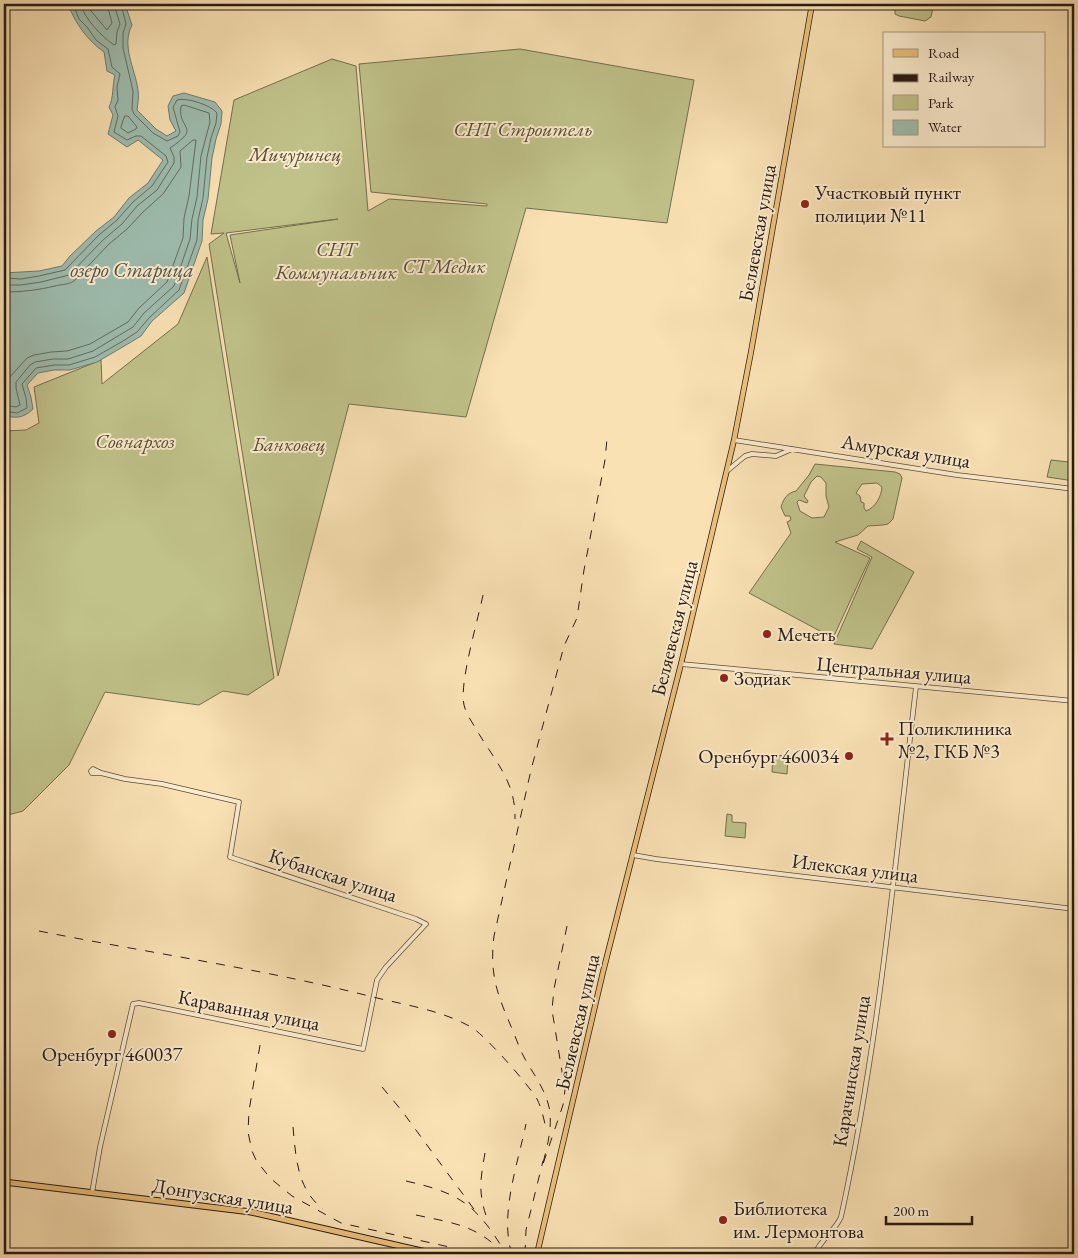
<svg xmlns="http://www.w3.org/2000/svg" width="1078" height="1258" font-family="'EB Garamond',serif">
	<rect width="100%" height="100%" fill="#f9e1b3"/>
	<filter id="stains"><feTurbulence type="fractalNoise" baseFrequency=".004" numOctaves="4"/><feColorMatrix values="0 0 0 0 .2 0 0 0 0 .09 0 0 0 0 .02 0 0 0 .5 -.17"/></filter>
	<radialGradient id="worn" r=".72"><stop offset=".6" stop-color="#630" stop-opacity="0"/><stop offset="1" stop-color="#630" stop-opacity=".3"/></radialGradient>
	<path fill="#c0c28a" stroke="#746e4f" fill-rule="evenodd" d="M895 4H930L933 7 931 17 925 21 899 16 895 14Z
		M520 49 694 80 667 223 526 208 466 417 349 404 278 676 209 244 224 233 211 234 234 100 332 59 356 66 368 211 389 199 487 206V204L371 192 359 64ZM338 219 230 235 240 283 226 233Z
		M207 257 274 678 248 695 223 691 199 705 105 692 69 765 23 811 4 816V431L26 430 39 423 34 387 101 360 102 384 178 324Z
		M1072 429H1074V481L1047 477 1051 460 1069 462Z
		M815 464 895 472 900 474 902 478 893 519 888 524 883 525 868 526 858 535 835 542 870 558 833 638 749 593 791 533 787 522 791 520 790 516H785L781 507C784 498 787 493 796 491L809 475ZM817 476 821 477 826 483V496L829 507 824 517 812 518 800 511 797 502 799 500 807 503 808 501 804 496 811 482ZM877 483 882 487C881 497 876 507 866 511L864 508V503L861 502 860 496 856 493 862 484Z
		M861 541 914 572 872 649 834 644 872 557 857 549Z
		M773 755 788 756 787 774 772 772Z
		M727 814 732 815V822L746 823 745 838 725 836Z"/>
	<path fill="#9ebdaf" stroke="#6f7c71" d="M68 4H125L132 25C121 46 135 68 138 90 139 96 138 103 137 110L156 129 167 136 176 131 170 120 168 106 173 96 184 93 215 102 222 111 221 124 216 139 212 158 208 199 203 220 202 241 184 293 152 321 141 336 126 345 97 362 70 370H54L38 373 27 385 31 397 33 409C24 418 15 419 4 415V273L39 271 62 266 70 256 96 231 114 217 129 198 148 183 163 160 138 140 127 147 108 134 113 115 109 107C114 97 112 86 115 75L107 71 104 52C87 40 75 23 68 4Z"/>
	<g fill="none" stroke-linecap="round" stroke-linejoin="round">
		<path stroke="#636c62" stroke-width="1" d="M80 4C86 20 100 35 114 45L116 44 117 32 120 24 114 4
			M88 4 91 11 107 30 112 23 107 4
			M125 116H128L137 127 136 129 128 133 121 128Z
			M4 278 21 279 39 276 65 270 99 235 117 220 133 202 152 186 168 162 166 156 141 136H136L127 140 114 132 118 116 115 107 118 100 117 87 120 74 112 67 108 49 96 40 87 27 79 19 73 4
			M4 285H21L41 282 69 275 103 240 122 224 137 206 157 190 174 163V157L170 148C203 126 177 130 181 106L184 105 209 113 210 122 201 156 197 197 192 219 190 239 174 286 144 313 133 327 93 351 68 359H53L35 362 30 365 16 382V388L20 405 16 407 4 405
			M4 292C22 292 38 290 55 286 62 284 68 285 74 281L108 245 127 229 143 212 163 194 181 167 180 151 193 140H196L189 196 184 218 183 238 167 282 139 308 128 322 90 344 67 351 51 352 34 355 27 358 9 378 8 386 10 396 4 397
			M4 411 17 413 27 408 26 398 22 384 36 368 54 365H69L95 357 123 341 137 332 149 318 179 290 197 240 198 220 203 198 207 157 211 138 216 123 217 113C211 105 186 97 177 100L173 107 180 132 178 136 167 141 153 133 134 114 132 109 133 91 123 48V33L126 24 121 4"/>
		<defs>
			<path id="tertiary" d="M734 440 957 475 1074 489
				M727 471 745 456 752 454 776 456 792 449
				M681 664 1074 701
				M633 855 656 859 1074 909
				M92 1193 100 1147 133 1004 139 1003 363 1049 377 980 386 967 426 924 416 919 230 857 239 802 162 784 125 779 101 773 93 769 91 771 92 773H101
				M815 1254C820 1240 835 1231 841 1217 879 1043 895 864 916 687"/>
			<path id="primary" d="M537 1254 603 972 681 664 734 440 751 352 812 4"/>
			<path id="trunk" d="M4 1182 251 1212 435 1254"/>
		</defs>
		<use href="#tertiary" stroke="#5c4c3c" stroke-width="5.5"/>
		<use href="#primary" stroke="#281a14" stroke-width="6"/>
		<use href="#trunk" stroke="#281a14" stroke-width="7"/>
		<use href="#tertiary" stroke="#fbecce" stroke-width="4"/>
		<use href="#primary" stroke="#ecc07a" stroke-width="4.5"/>
		<use href="#trunk" stroke="#ecc07a" stroke-width="5"/>
		<path stroke="#281a14" stroke-width="1" stroke-dasharray="9 9" stroke-linecap="butt" d="M483 595C478 620 459 683 464 705 466 714 472 722 476 729 494 760 516 781 515 819
			M567 926 554 989 552 1010 565 1090 563 1105 542 1167C547 1147 553 1128 549 1107 545 1089 534 1075 525 1059 520 1050 517 1041 513 1031 498 996 489 976 494 936L531 770 564 646 577 618 584 570 605 460 607 439
			M39 931C150 953 263 969 373 997 405 1005 441 1010 471 1027 485 1035 528 1084 537 1099 541 1107 543 1115 545 1124
			M260 1045 249 1111 248 1132 252 1151 256 1160 270 1178 292 1196 341 1223 481 1254
			M382 1087 402 1111 476 1212
			M293 1127C296 1158 297 1189 323 1209
			M485 1153C480 1180 478 1195 488 1221
			M406 1181C454 1192 473 1201 500 1244
			M416 1215C453 1223 477 1225 504 1254
			M89 1254 125 1252 164 1254
			M512 1254C499 1216 518 1163 526 1124
			M525 1254 526 1230 543 1161"/>
	</g>
	<g fill="#8f2418" stroke="#fbecce" stroke-width="2">
		<circle cx="805" cy="204" r="5"/>
		<circle cx="767" cy="634" r="5"/>
		<circle cx="724" cy="678" r="5"/>
		<path d="M884.5 731.5h5v5h5v5h-5v5h-5v-5h-5v-5h5z"/>
		<circle cx="849" cy="756" r="5"/>
		<circle cx="112" cy="1034" r="5"/>
		<circle cx="723" cy="1220" r="5"/>
	</g>
	<g text-anchor="middle" dominant-baseline="central" stroke-width="4" stroke-linejoin="round" paint-order="stroke">
		<g font-size="20" font-style="italic" fill="#564c37" stroke="#fbecce">
			<text x="523" y="129">СНТ Строитель</text>
			<text x="295" y="154">Мичуринец</text>
			<text x="336" y="249">СНТ<tspan x="336" dy="23">Коммунальник</tspan></text>
			<text x="444" y="266">СТ Медик</text>
			<text x="135" y="441">Совнархоз</text>
			<text x="289" y="444">Банковец</text>
		</g>
		<g font-size="20" fill="#281a14" stroke="#fbecce" text-anchor="start">
			<text x="815" y="192">Участковый пункт<tspan x="815" dy="23">полиции №11</tspan></text>
			<text x="777" y="634">Мечеть</text>
			<text x="734" y="678">Зодиак</text>
			<text x="898" y="728">Поликлиника<tspan x="898" dy="23">№2, ГКБ №3</tspan></text>
			<text x="839" y="756" text-anchor="end">Оренбург 460034</text>
			<text x="112" y="1054" text-anchor="middle">Оренбург 460037</text>
			<text x="733" y="1208">Библиотека<tspan x="733" dy="23">им. Лермонтова</tspan></text>
		</g>
		<g font-size="20" fill="#281a14" stroke="#fbecce">
			<text transform="translate(757 233) rotate(-80)">Беляевская улица</text>
			<text transform="translate(906 451) rotate(9)">Амурская улица</text>
			<text transform="translate(674 628) rotate(-76)">Беляевская улица</text>
			<text transform="translate(894 670) rotate(5)">Центральная улица</text>
			<text transform="translate(855 868) rotate(7)">Илекская улица</text>
			<text transform="translate(333 875) rotate(18)">Кубанская улица</text>
			<text transform="translate(249 1010) rotate(11)">Караванная улица</text>
			<text transform="translate(577 1022) rotate(-77)">Беляевская улица</text>
			<text transform="translate(851 1071) rotate(-81)">Карачинская улица</text>
			<text transform="translate(223 1196) rotate(9)">Донгузская улица</text>
		</g>
		<g font-size="21" font-style="italic" fill="#51534a" stroke="#fbecce">
			<text x="132" y="269">озеро Старица</text>
		</g>
	</g>
	<rect width="1078" height="1258" fill="none" stroke="#f9e1b3" stroke-width="20"/>
	<rect x="5" y="5" width="1068" height="1248" fill="none" stroke="#281a14" stroke-width="2.5"/>
	<rect x="10" y="10" width="1058" height="1238" fill="none" stroke="#281a14"/>
	<rect x="883" y="32" width="162" height="115" fill="#fbecce" stroke="#a79884"/>
	<rect x="893" y="49" width="25" height="8" fill="#ecc07a" stroke="#a79884"/>
	<text x="928" y="58" font-size="15" fill="#281a14">Road</text>
	<rect x="893" y="74" width="25" height="8" fill="#281a14" stroke="#a79884"/>
	<text x="928" y="82" font-size="15" fill="#281a14">Railway</text>
	<rect x="893" y="95" width="25" height="15" fill="#c0c28a" stroke="#a79884"/>
	<text x="928" y="108" font-size="15" fill="#281a14">Park</text>
	<rect x="893" y="120" width="25" height="15" fill="#9ebdaf" stroke="#a79884"/>
	<text x="928" y="132" font-size="15" fill="#281a14">Water</text>
	<path d="M886 1216v8h86v-8" fill="none" stroke="#281a14" stroke-width="2.5"/>
	<text x="893" y="1216" font-size="15" fill="#281a14" stroke="#fbecce" stroke-width="4" paint-order="stroke">200 m</text>
	<rect width="100%" height="100%" filter="url(#stains)"/>
	<rect width="100%" height="100%" fill="url(#worn)"/>
</svg>
